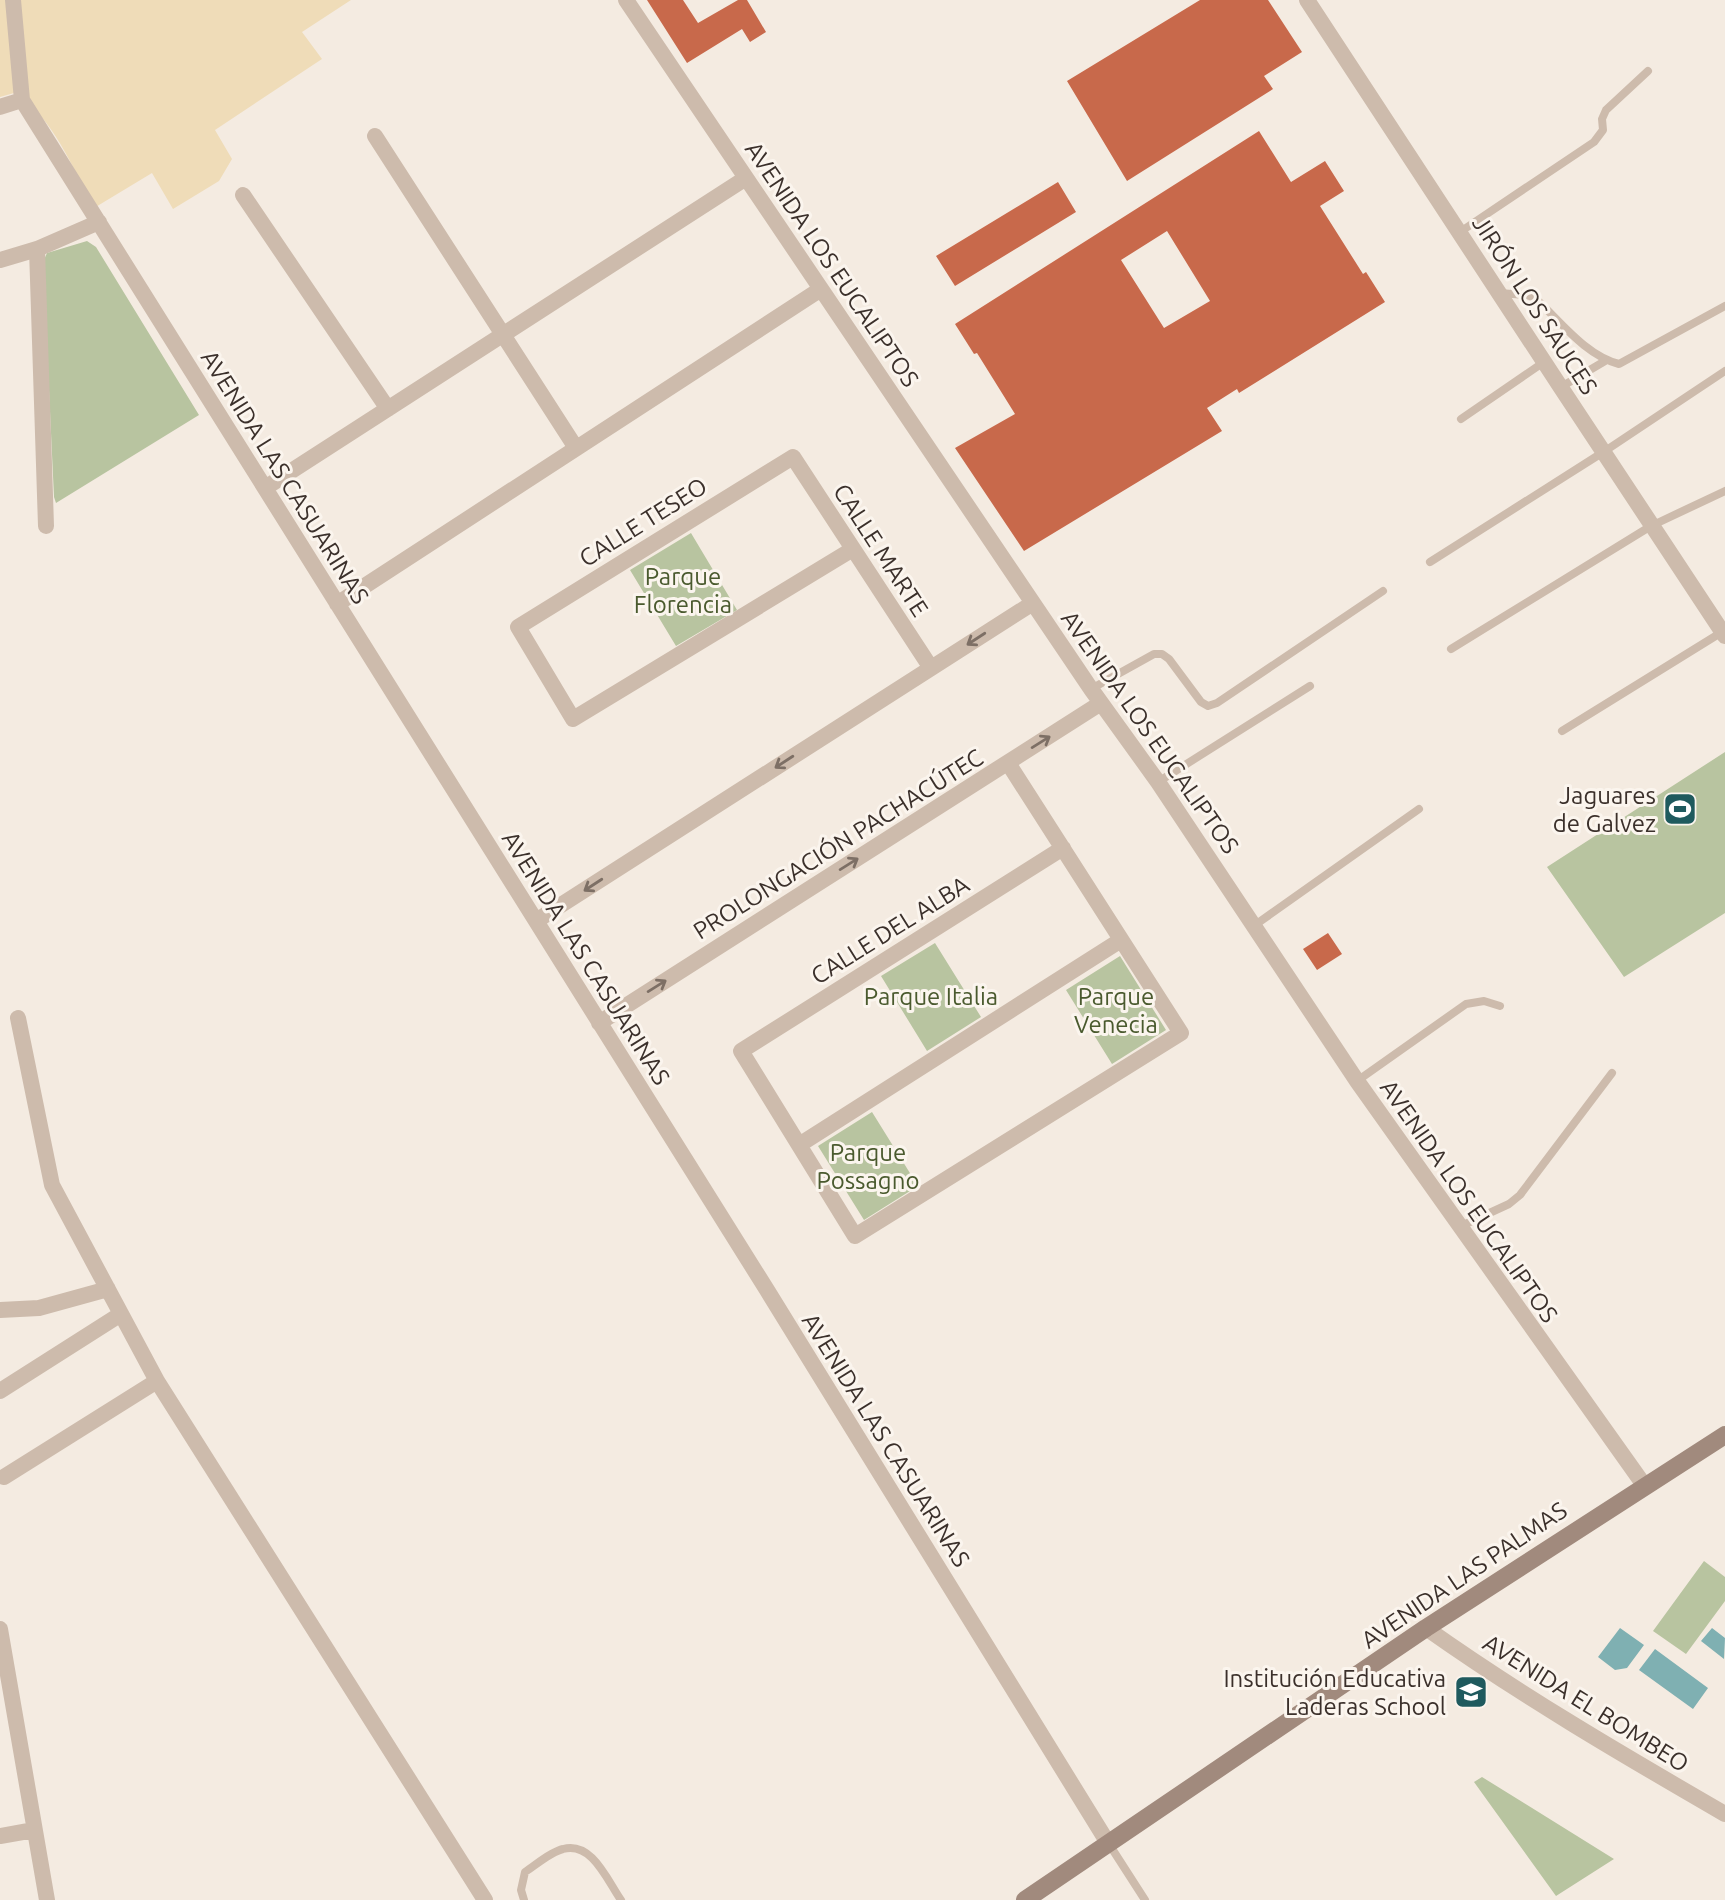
<svg xmlns="http://www.w3.org/2000/svg" width="1725" height="1900" font-family="Ubuntu,sans-serif">
	<rect width="100%" height="100%" fill="#f4ebe1"/>
	<path fill="#b8c4a0" d="M87 241 96 247 199 415 56 503 54 497 43 262 47 253Z
		M691 533 737 610 676 646 630 570Z
		M1725 752V913L1624 977 1547 867Z
		M935 943 981 1017 927 1051 881 976Z
		M1120 956 1166 1030 1112 1064 1066 990Z
		M872 1112 918 1186 864 1220 818 1146Z
		M1704 1561 1725 1577V1601L1686 1654 1653 1631Z
		M1482 1777 1614 1859 1556 1896 1474 1782Z"/>
	<path fill="#efdcb8" d="M0 0H351L302 32 322 59 215 130 232 159 219 181 173 209 152 173 94 208C73 169 53 116 14 93L0 97Z"/>
	<path fill="#7fb0b2" d="M1620 1628 1644 1645 1627 1668 1615 1670 1598 1657Z
		M1712 1628 1725 1638 1724 1659 1701 1641Z
		M1655 1649 1708 1688 1693 1709 1639 1670Z"/>
	<path fill="#c8694b" fill-rule="evenodd" d="M647 0H683L698 23 738 0H747L766 32 750 42 742 29 687 63Z
		M1200 0H1268L1302 52 1264 76 1273 89 1127 181 1067 81Z
		M1259 131 1291 182 1325 161 1344 191 1320 206 1363 274 1366 272 1385 302 1239 393 1237 389 1207 408 1222 431 1024 551 955 448 1015 414 977 353 974 354 955 324ZM1167 231 1210 301 1164 328 1121 260Z
		M1058 182 1076 212 955 286 936 256Z
		M1328 933 1342 954 1317 970 1303 949Z"/>
	<g fill="none" stroke-linecap="round" stroke-linejoin="round">
		<path stroke="#cdbbac" stroke-width="8" d="M1460 232 1594 142 1603 130 1602 119 1606 110 1648 71
			M1499 293 1527 295 1535 298C1560 321 1586 356 1619 364L1725 306
			M1561 387 1605 361
			M1461 419 1544 362
			M1430 562 1605 451 1725 371
			M1451 649 1651 526 1725 491
			M1091 689 1154 654H1162L1169 659 1201 702 1208 706 1217 703 1383 591
			M1562 731 1722 632
			M1158 782 1310 686
			M1255 925 1419 809
			M1357 1081 1466 1004 1484 1001 1500 1006
			M1459 1227 1509 1204 1520 1195 1612 1073
			M1109 1844 1145 1900
			M524 1900 521 1890 525 1872C536 1865 550 1852 563 1849 592 1841 607 1880 621 1900"/>
		<path stroke="#cdbbac" stroke-width="16" d="M13 0 22 100 767 1290 1108 1843
			M626 0 1091 689 1158 782 1357 1081 1644 1485
			M1307 0C1447 212 1584 425 1725 636
			M0 107 22 100
			M375 136 576 448
			M243 195 388 409
			M37 249 46 526
			M0 260 37 249 99 222
			M265 488 746 178
			M853 549 573 719 518 627 793 457 931 668
			M337 604 821 289
			M1008 763 1181 1033 855 1236 741 1051 1063 848
			M536 921 1033 603
			M18 1018 52 1185 157 1381 485 1900
			M599 1023 1101 703
			M799 1145 1121 940
			M0 1310 39 1308 108 1289
			M0 1391 121 1314
			M4 1477 157 1381
			M1426 1628C1522 1696 1623 1755 1725 1814
			M0 1629 47 1900
			M0 1836 34 1830"/>
		<path stroke="#a18a7d" stroke-width="18" d="M1025 1900 1426 1628 1725 1435"/>
	</g>
	<defs><path id="oneway-shaft" d="M-6 0H5M1.5-3L5.5 0L1.5 3" fill="none" stroke-width="1.6" stroke-linecap="round" stroke-linejoin="round" transform="scale(1.75)"/></defs>
	<g stroke="#7d6f65">
		<use href="#oneway-shaft" transform="translate(976 639) rotate(147)"/>
		<use href="#oneway-shaft" transform="translate(1041 742) rotate(-32)"/>
		<use href="#oneway-shaft" transform="translate(784 762) rotate(147)"/>
		<use href="#oneway-shaft" transform="translate(849 864) rotate(-32)"/>
		<use href="#oneway-shaft" transform="translate(593 885) rotate(147)"/>
		<use href="#oneway-shaft" transform="translate(657 986) rotate(-32)"/>
	</g>
	<defs>
		<symbol id="stadium-square" viewBox="-11 -11 22 22"><rect x="-9" y="-9" width="18" height="18" rx="4" fill="#1f5a5e" stroke="#fbf5ee"/><path d="M0-5a6.5 5 0 1 0 0 10a6.5 5 0 1 0 0-10ZM-3.5-1.8h7v3.6h-7Z" fill="#fff"/></symbol>
		<symbol id="school-square" viewBox="-11 -11 22 22"><rect x="-9" y="-9" width="18" height="18" rx="4" fill="#1f5a5e" stroke="#fbf5ee"/><path d="M0-5L7-2L0 1L-7-2ZM-4 1L0 2.5L4 1V4Q0 6-4 4Z" fill="#fff"/></symbol>
	</defs>
	<g fill-rule="evenodd">
		<use href="#stadium-square" x="1661" y="790" width="38" height="38"/>
		<use href="#school-square" x="1452" y="1673" width="38" height="38"/>
	</g>
	<g text-anchor="middle" dominant-baseline="central" stroke-width="6" stroke-linejoin="round" paint-order="stroke">
		<g font-size="24" fill="#3b302b" stroke="#fbf5ee">
			<text transform="translate(832 264) rotate(56)">AVENIDA LOS EUCALIPTOS</text>
			<text transform="translate(1535 305) rotate(57)">JIRÓN LOS SAUCES</text>
			<text transform="translate(285 477) rotate(58)">AVENIDA LAS CASUARINAS</text>
			<text transform="translate(643 522) rotate(-32)">CALLE TESEO</text>
			<text transform="translate(881 550) rotate(57)">CALLE MARTE</text>
			<text transform="translate(1150 732) rotate(55)">AVENIDA LOS EUCALIPTOS</text>
			<text transform="translate(838 844) rotate(-32)">PROLONGACIÓN PACHACÚTEC</text>
			<text transform="translate(890 930) rotate(-32)">CALLE DEL ALBA</text>
			<text transform="translate(586 958) rotate(58)">AVENIDA LAS CASUARINAS</text>
			<text transform="translate(1469 1201) rotate(55)">AVENIDA LOS EUCALIPTOS</text>
			<text transform="translate(886 1440) rotate(58)">AVENIDA LAS CASUARINAS</text>
			<text transform="translate(1464 1575) rotate(-34)">AVENIDA LAS PALMAS</text>
			<text transform="translate(1586 1703) rotate(32)">AVENIDA EL BOMBEO</text>
		</g>
		<g font-size="24" fill="#4a5a2e" stroke="#fbf5ee">
			<text x="683" y="576">Parque<tspan x="683" dy="28">Florencia</tspan></text>
			<text x="931" y="996">Parque Italia</text>
			<text x="1116" y="996">Parque<tspan x="1116" dy="28">Venecia</tspan></text>
			<text x="868" y="1152">Parque<tspan x="868" dy="28">Possagno</tspan></text>
		</g>
		<g font-size="24" fill="#3b302b" stroke="#fbf5ee" text-anchor="end">
			<text x="1656" y="795">Jaguares<tspan x="1656" dy="28">de Galvez</tspan></text>
			<text x="1446" y="1678">Institución Educativa<tspan x="1446" dy="28">Laderas School</tspan></text>
		</g>
	</g>
</svg>
